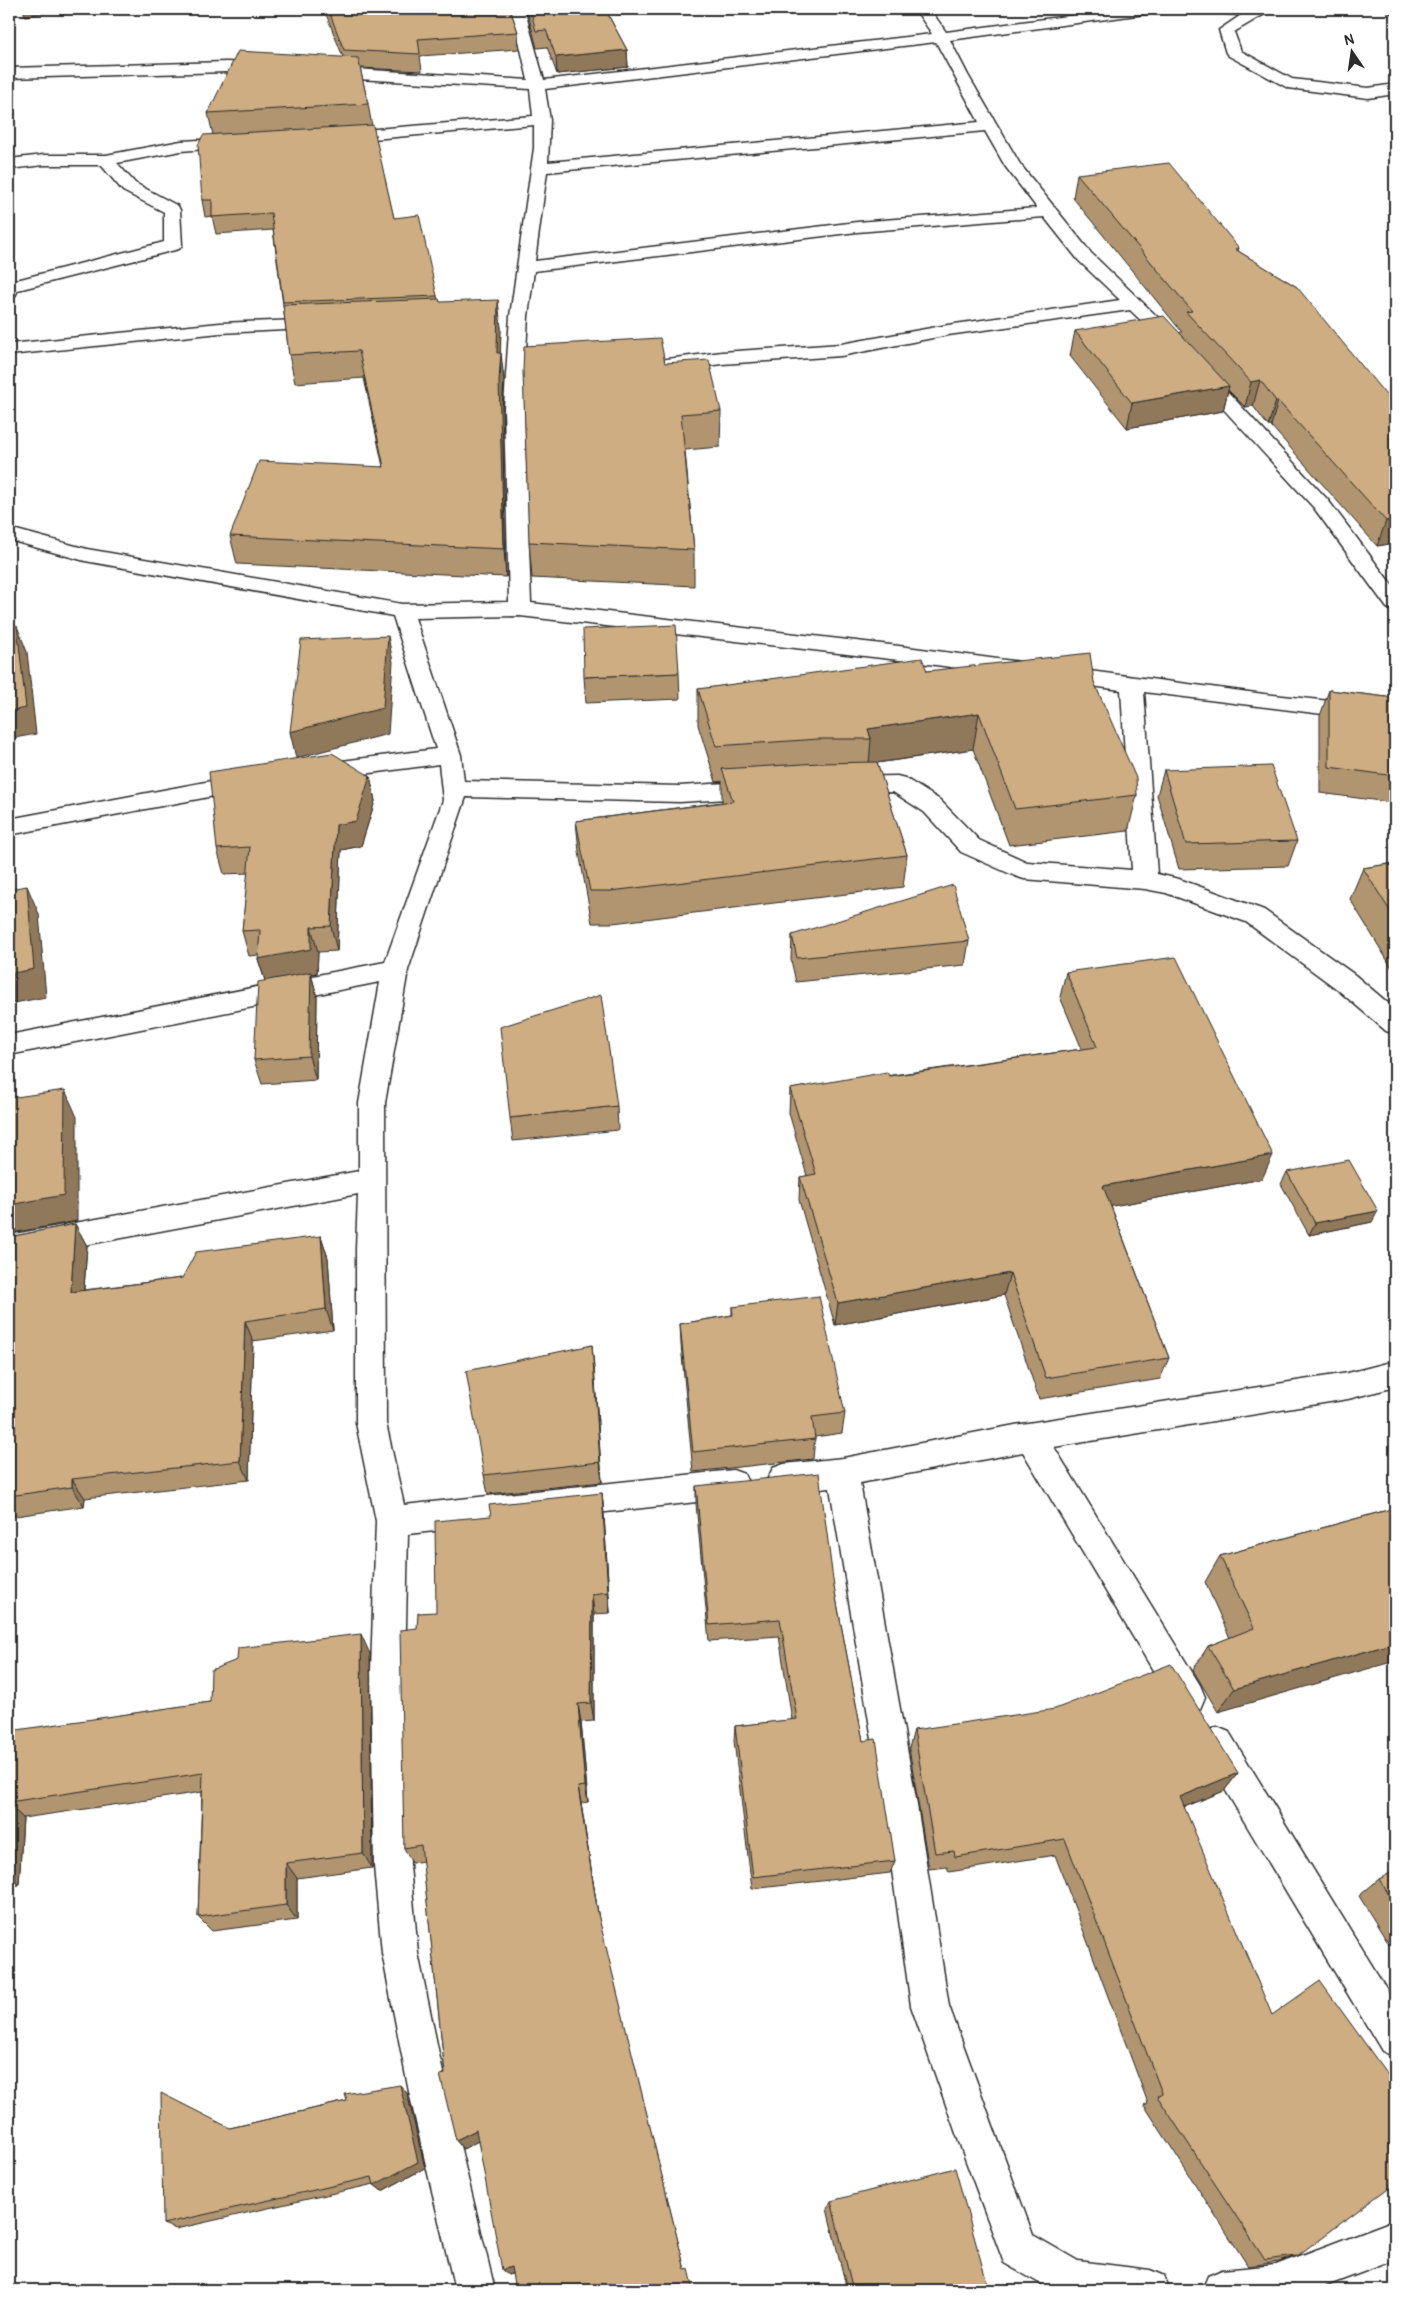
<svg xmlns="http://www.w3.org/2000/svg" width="1404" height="2299" font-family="Pangolin,sans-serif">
	<rect width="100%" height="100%" fill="#fff"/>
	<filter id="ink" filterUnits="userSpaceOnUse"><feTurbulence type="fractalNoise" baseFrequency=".02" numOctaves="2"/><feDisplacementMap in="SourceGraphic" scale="10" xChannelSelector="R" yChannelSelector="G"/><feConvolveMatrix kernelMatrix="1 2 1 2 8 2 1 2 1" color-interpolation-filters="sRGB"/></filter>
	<g filter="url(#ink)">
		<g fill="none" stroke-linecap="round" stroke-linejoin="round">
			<defs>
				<path id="street" d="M508 9H522L526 15 544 80 932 34 915 9H930L946 32 1121 9H1159L1157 12 1152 13 950 40 968 75 1020 164 1091 253 1165 324 1328 500 1395 589V610L1387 608 1314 508 1153 332 1130 310 948 335 841 356 722 364 659 372 652 370 650 366 652 362 659 360 722 352 841 344 948 325 1120 300 1079 261 1044 217 857 232 534 271 528 316 525 369 561 366 568 368 570 372 568 376 525 380 524 408 531 603 899 646 1264 694 1395 708V723L1144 692 1157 874 1179 879 1264 910 1355 975 1395 1009V1034L1386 1031 1337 989 1246 922 1166 893 1145 889 1024 879 1015 876 961 852 924 812 893 792 846 793 838 791 834 785 838 779 846 777 897 776 905 778 940 800 979 840 1027 862 1132 870 1121 690 899 660 520 616 415 618 461 755 464 781 680 786 758 781 766 783 770 789 766 795 758 797 680 802 466 797 408 970 385 1103 386 1423 404 1505 733 1470 744 1474 749 1484 744 1494 733 1498 408 1534 405 1670 410 1866 418 1953 447 2092 495 2290H455L409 2092 382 1953 374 1866 371 1670 376 1521 356 1423V1249L358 1194 9 1259V1235L359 1171V1103L380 982 9 1055V1035L385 962 443 800 439 764 318 780 310 778 306 772 310 766 318 764 436 749 393 616 85 561 9 540V528L87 549 402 604 509 602 504 408 506 375 510 316 534 148V125L339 142 333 140 331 137 333 134 339 132 533 116 530 89 324 77 319 75 316 72 319 69 324 67 528 80 517 32ZM936 42 979 122 548 162 550 120 545 89ZM985 131 1005 166 1037 208 857 222 535 261 547 172Z
					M1204 9H1270L1268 12 1234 32 1241 51 1292 79 1368 88 1395 84V94L1368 98 1288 88 1229 56 1226 53 1219 30 1241 15 1206 12Z
					M1386 9H1395V14L1388 12Z
					M227 62 269 64 274 66 277 69 274 72 269 74 227 72 9 78V68Z
					M236 138 242 140 244 143 242 146 181 151 117 163 135 183 178 206 180 210 182 245 179 249 18 290 15 296 9 297V282L164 242V212L123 191 101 165H44L9 169V159L44 155H106L181 141Z
					M323 319 329 320 332 324 329 328 220 333 9 355V344L220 323Z
					M248 774 256 776 260 782 256 788 9 835V819Z
					M1395 1361V1387L1348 1399 1054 1447 1200 1685 1205 1697 1200 1709 1188 1714 1176 1709 1023 1452 860 1483 916 1799 949 2006 1033 2235 1078 2261 1150 2270 1164 2276 1170 2290H1052L1004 2263 964 2156 911 2006 882 1799 830 1488 784 1492 773 1488 768 1478 773 1468 784 1464 843 1458 1015 1425 1348 1373Z
					M1217 1727 1229 1732 1395 2003V2057L1382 2051 1205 1756 1200 1744 1205 1732Z
					M1395 2220V2260L1315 2290H1202L1208 2276 1222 2270 1276 2265Z"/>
			</defs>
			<use href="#street" stroke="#2b2b2b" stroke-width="3"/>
			<use href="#street" fill="#fff" fill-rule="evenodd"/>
		</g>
		<path fill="#b0956f" stroke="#2b2b2b" d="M324 9H510L518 32 519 49 420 56 422 71 360 68 368 104 372 126 394 218 437 296 438 299 440 302 501 327 500 353 504 380 502 408 506 577 237 564 230 536 383 467 364 378 295 383 289 355 283 305 273 230 216 234 212 216 205 217 202 200 213 135 208 113 343 57Z
			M523 9H605L627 50 628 67 557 74 547 47 537 48 528 14Z
			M1077 174 1239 248 1238 251 1297 287 1395 543 1377 546 1271 426H1268L1253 406 1245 407 1228 390 1223 411 1127 428 1070 356 1075 331 1181 333V331L1073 198Z
			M665 363 721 411 720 447 685 450 694 550V586L532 578 529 542Z
			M927 671 1094 682 1137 795 1128 831 1009 845 973 749 877 763 907 855 903 887 613 923H592L579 852 576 821 722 802V781L716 782 698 725V689Z
			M679 673 680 699 586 703 584 677Z
			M1329 690 1395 698V803L1320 793V716Z
			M1164 770 1297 841 1288 866 1179 869 1157 795Z
			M370 776 375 801 361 846 341 850 337 951 318 952 317 973 311 974 317 996 316 1080 262 1084 254 1060 265 981 258 959 259 955 249 956 242 931 248 873 224 874 217 849Z
			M1395 863V973L1350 899 1363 868Z
			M792 935 969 941 965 965 796 982 791 960Z
			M1066 972 1262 1179 1111 1206 1169 1358 1160 1379 1039 1399 1004 1295 835 1325 799 1200 800 1177 807 1176 789 1113 790 1089 1082 1049 1060 997Z
			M617 1106 618 1130 513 1141 510 1118Z
			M1287 1172 1372 1222 1309 1235 1281 1184Z
			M75 1224 87 1246 84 1290 182 1278 321 1236 328 1258 333 1330 253 1341 249 1480 85 1498 84 1506 9 1517V1237Z
			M732 1307 845 1413 842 1433 815 1437 813 1459 693 1472 681 1345 680 1324 732 1315Z
			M594 1367 602 1482 488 1494 484 1475Z
			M696 1486 834 1587 863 1741 895 1861 890 1873 752 1889 734 1741 735 1726 792 1720 779 1636 709 1641 696 1504Z
			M602 1493 604 1515 610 1613 594 1614V1721L581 1722 588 1802 581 1803 599 1921 685 2270 694 2290 512 2274 508 2275 478 2141 463 2149 456 2140 445 2074 423 1861 412 1863 404 1848 417 1628 436 1612 491 1516Z
			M1395 1508 1218 1712 1193 1670 1208 1646 1230 1638 1205 1582 1220 1556Z
			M370 1654 372 1868 297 1878V1920L212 1931 198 1917 202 1792 23 1818 19 1885 9 1887V1726L15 1731 210 1702Z
			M914 1730 1238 1773 1224 1791 1184 1807 1297 2256 1279 2262 1248 2266 1144 2105 1148 2103 1055 1855 949 1872 947 1867 929 1869 909 1748Z
			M1395 1871V1954L1359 1896 1379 1879Z
			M407 2093 425 2168 382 2191 374 2184 176 2229 163 2224 230 2128 347 2101Z
			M831 2201 989 2290H847L827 2209Z"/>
		<path fill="#90795a" stroke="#2b2b2b" d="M23 9H72L25 16Z
			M627 50 628 67 557 74 556 57Z
			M498 300 501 327 500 375 501 353 504 380 502 408 506 577 504 549 497 353Z
			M1260 380 1253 406 1245 407 1251 382Z
			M1229 386 1223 411 1127 428 1132 403Z
			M1276 401H1278L1271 426H1268Z
			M1395 519V543L1377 546 1386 521Z
			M17 626 27 652 36 734 9 739V711Z
			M388 636 393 662 388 734 296 758 290 732Z
			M979 713 973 749 869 764 871 739 868 729Z
			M370 776 375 801 361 846 341 850 337 951 331 926 336 825Z
			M27 886 39 914 46 997 9 1004V974Z
			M311 927 318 952 317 973 311 974 317 996 316 1080 309 1056 266 983 258 959Z
			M65 1090 77 1117V1221L12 1233 9 1227V1205Z
			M1273 1155 1262 1179 1096 1209 1103 1186Z
			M1378 1211 1372 1222 1309 1235 1315 1223Z
			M75 1224 87 1246 82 1313 71 1292Z
			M321 1236 328 1258 333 1330 326 1309Z
			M1010 1273 1004 1295 835 1325 838 1303Z
			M245 1321 253 1341 249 1480 240 1461Z
			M592 1345 594 1367 602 1482 600 1462Z
			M72 1479 85 1498 84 1506 72 1487Z
			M602 1493 604 1515 610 1613 608 1592Z
			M592 1594 594 1614V1721L591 1703Z
			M361 1634 370 1654 372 1868 363 1853Z
			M1395 1643V1661L1218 1712 1234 1689Z
			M578 1704 581 1722 588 1802 585 1786Z
			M11 1726 28 1744 10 1731Z
			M1238 1773 1224 1791 1167 1814 1180 1797Z
			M578 1787 581 1803 600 1928 598 1914Z
			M9 1805 23 1818 19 1885 9 1876Z
			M286 1863 297 1878V1920L286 1905Z
			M400 2085 407 2093 425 2168 382 2191 374 2185Z
			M476 2130 482 2139 463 2149 456 2140Z
			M511 2267 516 2272 508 2275 502 2270Z"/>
		<path fill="#cdad81" stroke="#2b2b2b" d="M328 9H510L518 32 418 39 420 54 344 50Z
			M530 9H605L627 50 556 57 546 30 536 31Z
			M238 51 358 58 368 104 208 113Z
			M373 125 394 218 419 215 437 296 283 302 271 213 212 217V200H202L198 145 203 135Z
			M1169 163 1239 248 1235 249 1297 287 1395 406V519L1386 521 1278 401H1276L1260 380 1251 382 1186 312 1192 311 1077 174Z
			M439 299 440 302 498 300 497 353H501L499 381 504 549 230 536 259 461 384 467 359 351 289 355 283 305Z
			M1164 316 1229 386 1132 403 1075 331Z
			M660 338 665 363 709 360 721 411 681 414 694 550 529 542 523 372 524 346Z
			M676 625 679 673 584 677 583 629Z
			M17 626 26 708 9 711V628Z
			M388 636 383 708 290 732 301 640Z
			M1090 653 1094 682 1136 778 1137 795 1015 809 979 713 868 729 871 739H819L716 746 698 689 922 658 927 671Z
			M1329 690 1395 698V776L1329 767Z
			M332 753 370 776 356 821 336 825 331 926 311 927V949L258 959 260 930 242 931 250 847 217 849 209 772Z
			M877 762 907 855 611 891H590L576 821 733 801 722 769 819 763Z
			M1271 766 1297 841 1186 844 1164 770Z
			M1395 863V919L1363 868Z
			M953 885 969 941 797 958 792 935Z
			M27 886 34 969 9 974V889Z
			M1176 957 1273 1155 1103 1186 1169 1358 1046 1378 1010 1273 838 1303 800 1177 816 1174 790 1089 887 1072 889 1076 1097 1047 1066 972Z
			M311 972 309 1056 254 1060 258 982Z
			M601 995 617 1106 510 1118 500 1027Z
			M65 1090 64 1195 9 1205V1098Z
			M1349 1160 1378 1211 1315 1223 1287 1172Z
			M75 1224 71 1292 182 1278 196 1252 321 1236 326 1309 245 1321 240 1461 72 1479V1487L9 1496V1237Z
			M819 1296 845 1413 812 1417 815 1439 693 1452 680 1324 733 1315 732 1307Z
			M592 1345 600 1462 484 1475 466 1371Z
			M819 1473 834 1587 863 1741 876 1739 895 1861 753 1877 735 1726 797 1719 780 1619 709 1625 696 1486Z
			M602 1493 608 1592 592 1594 591 1703 578 1704 585 1786 578 1787 598 1914 685 2270 689 2269 694 2290H515L511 2267 502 2270 476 2130 456 2140 440 2075 445 2074 421 1845 404 1848 400 1630 417 1628 418 1613 436 1612 435 1521 491 1516 489 1505Z
			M1395 1508V1643L1234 1689 1208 1646 1254 1628 1220 1556Z
			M361 1634 363 1853 286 1863V1905L198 1917 203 1773 9 1802V1726H11L10 1731 210 1702 211 1670 237 1660 238 1648Z
			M1171 1664 1238 1773 1180 1797 1272 2015 1320 1981 1395 2085V2183L1297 2256 1265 2260 1157 2096 1162 2093 1065 1839 955 1857 954 1851 935 1853 914 1730 1055 1709Z
			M1395 1871V1904L1379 1879Z
			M400 2085 418 2162 374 2185 372 2177 163 2224 161 2093 230 2128 347 2101 345 2094Z
			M955 2168 989 2290H853L831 2201Z"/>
	</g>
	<rect width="1404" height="2299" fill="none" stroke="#fff" stroke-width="30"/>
	<rect x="15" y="15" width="1374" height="2269" fill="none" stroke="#2b2b2b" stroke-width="2" filter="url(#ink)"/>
	<g transform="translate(1352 52) rotate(347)" stroke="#ffffff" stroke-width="4" paint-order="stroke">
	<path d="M0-4L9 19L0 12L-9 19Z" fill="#2b2b2b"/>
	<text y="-8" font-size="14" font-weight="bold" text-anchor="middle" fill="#2b2b2b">N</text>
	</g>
</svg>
